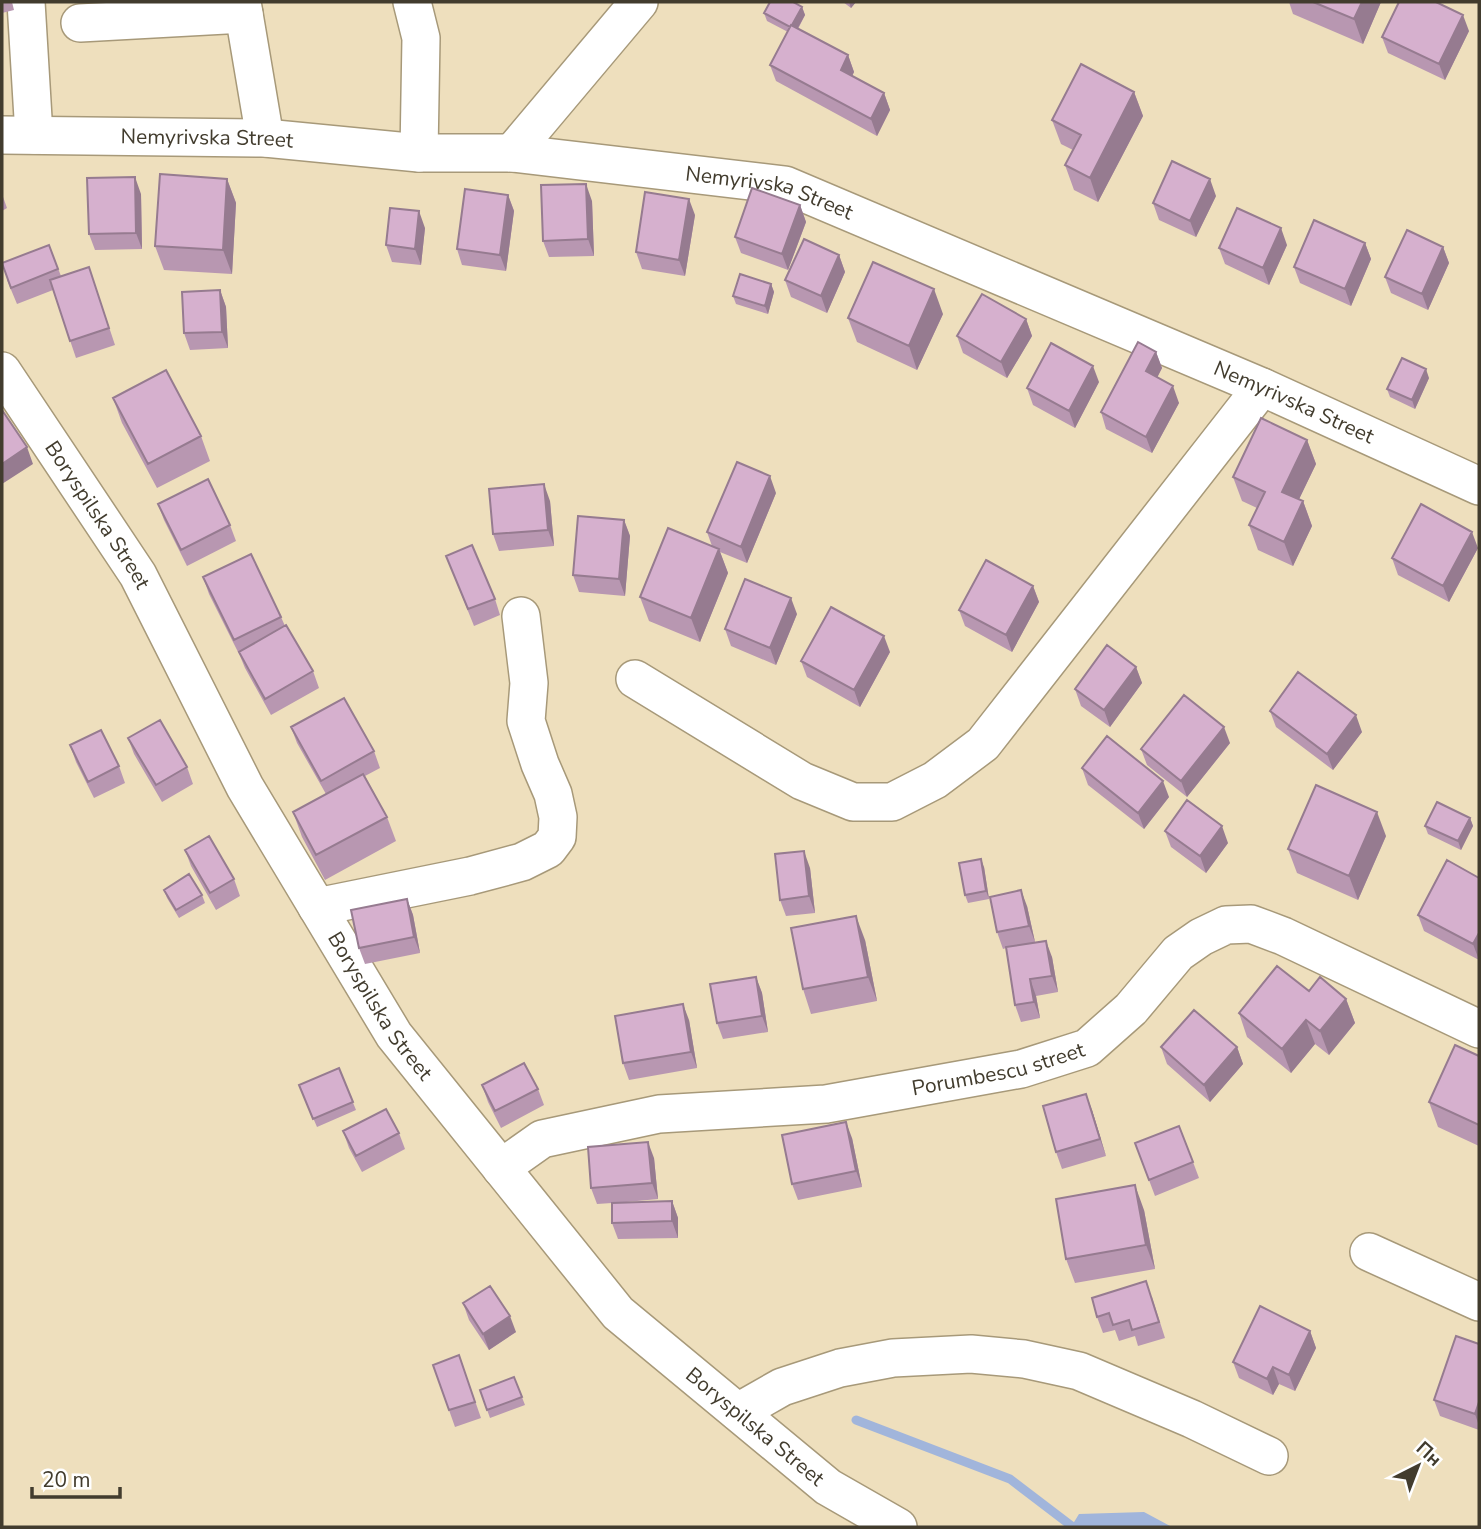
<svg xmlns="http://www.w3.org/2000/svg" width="1481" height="1529" font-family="'Nunito Sans',sans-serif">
	<rect width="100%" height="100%" fill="#eedfbd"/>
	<path fill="#a1b5db" d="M1144 1512 1172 1527H1071L1079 1514Z"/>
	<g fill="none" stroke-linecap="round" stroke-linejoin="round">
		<path stroke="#a1b5db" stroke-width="9" d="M856 1420 1010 1479 1073 1527"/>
		<defs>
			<g id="minor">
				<path d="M26 2 34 135"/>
				<path d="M242 2 265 138"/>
				<path d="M412 2 421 38 419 153"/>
				<path d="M80 23 244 14"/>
				<path id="s1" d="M2 135 265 138 419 153H512L785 185 1262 387 1479 486"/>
				<path d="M512 153 639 2"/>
				<path id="s2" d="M2 371 138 575 245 787 394 1035 618 1313 828 1487 898 1527"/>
				<path d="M635 679 802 781 853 802H892L935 780 983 744 1262 387"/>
				<path d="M317 907 470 876 522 862 548 849 557 837 558 817 553 794 540 764 526 721 529 683 521 616"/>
				<path id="s3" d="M501 1168 542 1139 659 1114 826 1104 1021 1069 1087 1048 1131 1009 1178 953 1201 937 1226 925 1251 924 1283 936 1479 1029"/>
				<path d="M1369 1252 1479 1302"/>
				<path d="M738 1412 782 1387 840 1368 893 1358 971 1354 1024 1359 1079 1371 1192 1419 1269 1456"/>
			</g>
		</defs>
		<use href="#minor" stroke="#a79979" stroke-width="40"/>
		<use href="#minor" stroke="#fff" stroke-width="37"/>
	</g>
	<path fill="#b897b1" d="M2 2H12L14 10 2 13Z
		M843 2H856L851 8Z
		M1289 2H1381L1363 44 1293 14Z
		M802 7 805 15 798 29 848 55 854 72 852 76 884 93 890 110 877 136 776 81 770 65 788 32 767 21 764 13Z
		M1469 31 1445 80 1388 53 1382 37Z
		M1134 92 1143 116 1098 202 1074 190 1065 165 1073 150 1061 144 1052 120Z
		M227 179 236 203 232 274 164 270 155 246Z
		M2 194 7 208 2 211Z
		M141 194 142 249 95 250 89 234Z
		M508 195 514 211 506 271 462 265 457 249Z
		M1216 196 1196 237 1159 220 1153 203Z
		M592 201 594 256 549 257 543 241Z
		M800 205 806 222 788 270 741 253 735 237Z
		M695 215 685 276 642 269 636 252Z
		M425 228 421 265 392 262 386 245Z
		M1365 243 1371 259 1351 306 1300 283 1294 267Z
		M49 245 61 276 89 267 115 345 76 358 53 290 17 304 7 280Z
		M1287 245 1269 285 1225 264 1219 248Z
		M1443 247 1449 263 1428 310 1391 293 1385 277Z
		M839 255 845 272 827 313 791 297 785 280Z
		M771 284 774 292 768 314 736 304 733 296Z
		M220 290 226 307 228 348 190 350 184 333Z
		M943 314 917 370 857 342 848 318Z
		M1026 319 1032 336 1007 378 963 353 957 336Z
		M1156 352 1162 368 1157 377 1179 403 1152 453 1106 429 1101 412Z
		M1429 378 1415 409 1390 397 1387 389Z
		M1099 382 1075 428 1033 405 1027 388Z
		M113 398 201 436 210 461 157 488 122 423Z
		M1307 440 1316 464 1299 499 1303 501 1312 526 1293 566 1258 550 1249 525 1257 508 1242 501 1233 477Z
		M776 493 747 563 720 552 728 573 700 642 649 621 640 597 712 546 707 532Z
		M550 501 554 546 499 551 493 534Z
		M158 504 230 525 236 541 187 566 164 520Z
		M624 520 630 536 625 596 579 592 573 575Z
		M1478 548 1449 602 1398 575 1392 558Z
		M446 556 495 599 500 615 474 626Z
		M203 577 281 617 285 626 313 671 319 688 271 715 245 668 240 656 209 594Z
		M1033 586 1039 602 1012 652 965 626 959 610Z
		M797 614 776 665 731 646 725 629Z
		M890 652 860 707 807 677 801 661Z
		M1136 667 1142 683 1110 727 1081 706 1075 689Z
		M1270 711 1362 732 1333 770 1276 727Z
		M291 727 374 751 380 768 365 776 387 817 396 841 325 880 302 837 293 812 326 794 297 743Z
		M128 738 187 767 193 784 162 802 134 754Z
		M1230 743 1187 797 1147 765 1141 749Z
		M70 745 119 766 125 783 94 798 76 762Z
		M1082 768 1169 797 1144 829 1088 785Z
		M1470 818 1473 826 1461 850 1428 834 1425 826Z
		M1165 831 1228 843 1206 873 1171 847Z
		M1386 836 1358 900 1297 873 1288 849Z
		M185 850 234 879 240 896 216 910 191 866Z
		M984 867 989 899 968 903 965 895Z
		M810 868 815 913 786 916 780 900Z
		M1479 878V960L1424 931 1418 915Z
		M164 890 202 895 205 903 179 918 167 898Z
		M407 899 413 915 420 953 365 964 359 948Z
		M1027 906 1035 942 1052 957 1058 992 1036 996 1040 1018 1021 1022 1015 1005 1006 948 1003 949 997 932Z
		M865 940 877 1001 811 1014 803 989Z
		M756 977 762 993 768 1032 723 1039 717 1023Z
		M1309 991 1346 999 1355 1023 1329 1055 1315 1044 1291 1073 1247 1037 1239 1013Z
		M689 1020 697 1068 629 1080 623 1063Z
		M1161 1047H1237L1243 1064 1210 1102 1167 1064Z
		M1479 1056V1146L1438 1127 1429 1102Z
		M339 1068 356 1110 317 1127 299 1085Z
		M482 1085 538 1089 544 1105 501 1128 488 1102Z
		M1092 1110 1106 1156 1062 1169 1056 1152Z
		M343 1131 399 1133 405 1149 362 1172 349 1148Z
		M852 1138 862 1187 798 1200 792 1184Z
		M1135 1143 1193 1162 1199 1178 1155 1196Z
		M654 1158 658 1199 616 1203 672 1201 678 1218V1238L618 1239 612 1223V1203L597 1204 591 1188Z
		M1144 1210 1155 1269 1075 1283 1066 1259Z
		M1152 1297 1165 1338 1138 1346 1135 1336 1119 1341 1115 1330 1103 1333 1097 1317Z
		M463 1303 516 1332 489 1350 469 1320Z
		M1310 1331 1316 1348 1295 1391 1279 1384 1273 1395 1239 1378 1233 1362Z
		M1479 1344V1430L1440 1416 1434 1400Z
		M459 1355 481 1418 455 1427 433 1365Z
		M514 1377 525 1405 490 1418 480 1390Z"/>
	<path fill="#967b90" d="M849 2H856L851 8Z
		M1362 2H1381L1363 44 1354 19Z
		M802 7 805 15 794 35 791 27Z
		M1463 15 1469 31 1445 80 1439 64Z
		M848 55 854 72 847 86 841 70Z
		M1134 92 1143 116 1098 202 1090 178Z
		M884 93 890 110 877 136 871 119Z
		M135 177 141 194 142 249 136 233Z
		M227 179 236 203 232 274 223 250Z
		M1210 179 1216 196 1196 237 1190 221Z
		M586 184 592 201 594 256 588 239Z
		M508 195 514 211 506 271 500 255Z
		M689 199 695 215 685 276 679 260Z
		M800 205 806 222 788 270 782 254Z
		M419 211 425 228 421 265 415 249Z
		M1281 228 1287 245 1269 285 1263 268Z
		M1365 243 1371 259 1351 306 1345 289Z
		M1443 247 1449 263 1428 310 1422 294Z
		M839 255 845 272 827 313 821 296Z
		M771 284 774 292 768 314 765 306Z
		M934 289 943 314 917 370 909 346Z
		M220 290 226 307 228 348 222 332Z
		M1026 319 1032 336 1007 378 1001 362Z
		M1156 352 1162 368 1152 388 1146 371Z
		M1093 366 1099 382 1075 428 1069 411Z
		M1426 369 1429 378 1415 409 1412 400Z
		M1173 386 1179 403 1152 453 1146 437Z
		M1307 440 1316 464 1291 516 1282 492Z
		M27 447 33 464 2 484V464Z
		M770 476 776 493 747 563 741 547Z
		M544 484 550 501 554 546 548 530Z
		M1303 501 1312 526 1293 566 1284 542Z
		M624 520 630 536 625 596 619 579Z
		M1472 532 1478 548 1449 602 1443 586Z
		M719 549 728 573 700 642 691 618Z
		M1033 586 1039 602 1012 652 1006 635Z
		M791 598 797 614 776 665 770 648Z
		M884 636 890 652 860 707 854 690Z
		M1136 667 1142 683 1110 727 1104 710Z
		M1356 715 1362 732 1333 770 1327 754Z
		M1224 727 1230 743 1187 797 1181 781Z
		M1163 781 1169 797 1144 829 1138 813Z
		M1377 812 1386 836 1358 900 1349 876Z
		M1470 818 1473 826 1461 850 1458 841Z
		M1222 826 1228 843 1206 873 1200 856Z
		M804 851 810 868 815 913 809 896Z
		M981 859 984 867 989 899 986 891Z
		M1021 890 1027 906 1035 942 1029 926Z
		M407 899 413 915 420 953 414 937Z
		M856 916 865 940 877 1001 868 977Z
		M1479 933V960L1473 944Z
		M1046 941 1052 957 1058 992 1052 976Z
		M756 977 762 993 768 1032 762 1016Z
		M1030 979 1036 996 1040 1018 1034 1002Z
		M1346 999 1355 1023 1329 1055 1320 1031Z
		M683 1004 689 1020 697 1068 691 1052Z
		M1306 1020 1315 1044 1291 1073 1282 1049Z
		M1237 1047 1243 1064 1210 1102 1204 1085Z
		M1086 1094 1092 1110 1106 1156 1100 1139Z
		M846 1122 852 1138 862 1187 856 1171Z
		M648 1142 654 1158 658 1199 652 1183Z
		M1135 1185 1144 1210 1155 1269 1146 1245Z
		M672 1201 678 1218V1238L672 1221Z
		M510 1316 516 1332 489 1350 483 1334Z
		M1310 1331 1316 1348 1295 1391 1289 1375Z
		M1273 1367 1279 1384 1273 1395 1267 1379Z
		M1479 1402V1426L1475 1414Z"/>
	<path fill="#d6b0ce" stroke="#967b90" stroke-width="2" d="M770 2H793L802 7 792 25H791L790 27 764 13Z
		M1313 2H1362L1354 19Z
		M1399 2H1436L1463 15 1439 64 1382 37Z
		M791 25 848 55 841 70 884 93 871 119 770 65Z
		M1081 64 1134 92 1090 178 1065 165 1081 135 1052 120Z
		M1172 161 1210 179 1190 221 1153 203Z
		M160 174 227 179 223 250 155 246Z
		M135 177 136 233 89 234 87 178Z
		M586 184 588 239 543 241 541 185Z
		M752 188 800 205 782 254 735 237Z
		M465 189 508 195 500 255 457 249Z
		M645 192 689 199 679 260 636 252Z
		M390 208 419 211 415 249 386 245Z
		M1237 208 1281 228 1263 268 1219 248Z
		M1314 220 1365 243 1345 289 1294 267Z
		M1407 230 1443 247 1422 294 1385 277Z
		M804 239 839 255 821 296 785 280Z
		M49 245 58 269 11 288 2 263Z
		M873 262 934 289 909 346 848 318Z
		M89 267 109 328 70 341 50 280Z
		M740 274 771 284 765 306 733 296Z
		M220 290 222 332 184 333 182 292Z
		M982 294 1026 319 1001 362 957 336Z
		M1138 342 1156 352 1146 371 1173 386 1146 437 1101 412Z
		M1051 343 1093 366 1069 411 1027 388Z
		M1402 358 1426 369 1412 400 1387 389Z
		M166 370 201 436 148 464 113 398Z
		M2 410 27 447 2 464Z
		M1261 418 1307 440 1282 492 1303 501 1284 542 1249 525 1265 492 1233 477Z
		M737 462 770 476 741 547 707 532Z
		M208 479 230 525 181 550 158 504Z
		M544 484 548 530 493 534 489 489Z
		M1421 504 1472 532 1443 586 1392 558Z
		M578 516 624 520 619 579 573 575Z
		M668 528 719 549 691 618 640 597Z
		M472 545 495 599 468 609 446 556Z
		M251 554 281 617 234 640 203 577Z
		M986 560 1033 586 1006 635 959 610Z
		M745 579 791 598 770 648 725 629Z
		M831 607 884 636 854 690 801 661Z
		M286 625 313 671 265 699 239 652Z
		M1107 645 1136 667 1104 710 1075 689Z
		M1298 672 1356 715 1327 754 1270 711Z
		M1184 695 1224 727 1181 781 1141 749Z
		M344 698 374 751 321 781 291 727Z
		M160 720 187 767 156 785 128 738Z
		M101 730 119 766 88 782 70 745Z
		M1107 736 1163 781 1138 813 1082 768Z
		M363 774 387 817 316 855 293 812Z
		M1316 785 1377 812 1349 876 1288 849Z
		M1187 800 1222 826 1200 856 1165 831Z
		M1437 802 1470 818 1458 841 1425 826Z
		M209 836 234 879 210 893 185 850Z
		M804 851 809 896 780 900 775 854Z
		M981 859 986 891 965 895 959 863Z
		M1447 860 1479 878V933L1473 944 1418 915Z
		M189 874 202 895 176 910 164 890Z
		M1021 890 1029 926 997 932 990 897Z
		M407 899 414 937 359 948 351 910Z
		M856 916 868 977 803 989 791 928Z
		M1046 941 1052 976 1030 979 1034 1002 1015 1005 1006 947Z
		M1277 966 1309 991 1320 977 1346 999 1320 1031 1306 1020 1282 1049 1239 1013Z
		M756 977 762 1016 717 1023 710 984Z
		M683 1004 691 1052 623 1063 615 1016Z
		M1194 1010 1237 1047 1204 1085 1161 1047Z
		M1455 1045 1479 1056V1125L1429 1102Z
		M524 1063 538 1089 495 1111 482 1085Z
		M339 1068 353 1102 313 1119 299 1085Z
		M1086 1094 1100 1139 1056 1152 1043 1106Z
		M386 1109 399 1133 356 1156 343 1131Z
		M846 1122 856 1171 792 1184 782 1135Z
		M1179 1126 1193 1162 1149 1180 1135 1143Z
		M648 1142 652 1183 591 1188 588 1147Z
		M1135 1185 1146 1245 1066 1259 1056 1199Z
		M672 1201V1221L612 1223V1203Z
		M1146 1281 1159 1322 1132 1330 1129 1320 1113 1325 1109 1313 1097 1317 1092 1298Z
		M490 1286 510 1316 483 1334 463 1303Z
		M1260 1306 1310 1331 1289 1375 1273 1367 1267 1379 1233 1362Z
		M1456 1336 1479 1344V1402L1475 1414 1434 1400Z
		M459 1355 475 1402 449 1410 433 1365Z
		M514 1377 522 1397 487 1410 480 1390Z"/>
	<g text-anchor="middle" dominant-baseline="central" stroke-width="6" stroke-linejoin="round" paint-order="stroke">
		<g font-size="21" fill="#423c2e" stroke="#fff">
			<text stroke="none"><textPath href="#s1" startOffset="205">Nemyrivska Street</textPath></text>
			<text stroke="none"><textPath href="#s1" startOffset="772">Nemyrivska Street</textPath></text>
			<text stroke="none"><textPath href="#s1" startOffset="1339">Nemyrivska Street</textPath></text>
			<text stroke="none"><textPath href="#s2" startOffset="173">Boryspilska Street</textPath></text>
			<text stroke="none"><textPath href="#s2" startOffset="740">Boryspilska Street</textPath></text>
			<text stroke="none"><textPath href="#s3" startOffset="513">Porumbescu street</textPath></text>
			<text stroke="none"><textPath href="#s2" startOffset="1307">Boryspilska Street</textPath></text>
		</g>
	</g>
	<rect width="1481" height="1529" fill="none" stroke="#423c2e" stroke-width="7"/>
	<g transform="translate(1418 1466) rotate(42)" stroke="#ffffff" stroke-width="5" paint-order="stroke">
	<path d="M0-5L12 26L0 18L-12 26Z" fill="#423c2e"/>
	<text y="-10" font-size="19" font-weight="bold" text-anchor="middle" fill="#423c2e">Пн</text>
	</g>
	<path d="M32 1487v10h88v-10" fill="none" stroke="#423c2e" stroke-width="3.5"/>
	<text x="42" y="1487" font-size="21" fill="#423c2e" stroke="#ffffff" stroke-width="5" paint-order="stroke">20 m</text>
</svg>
